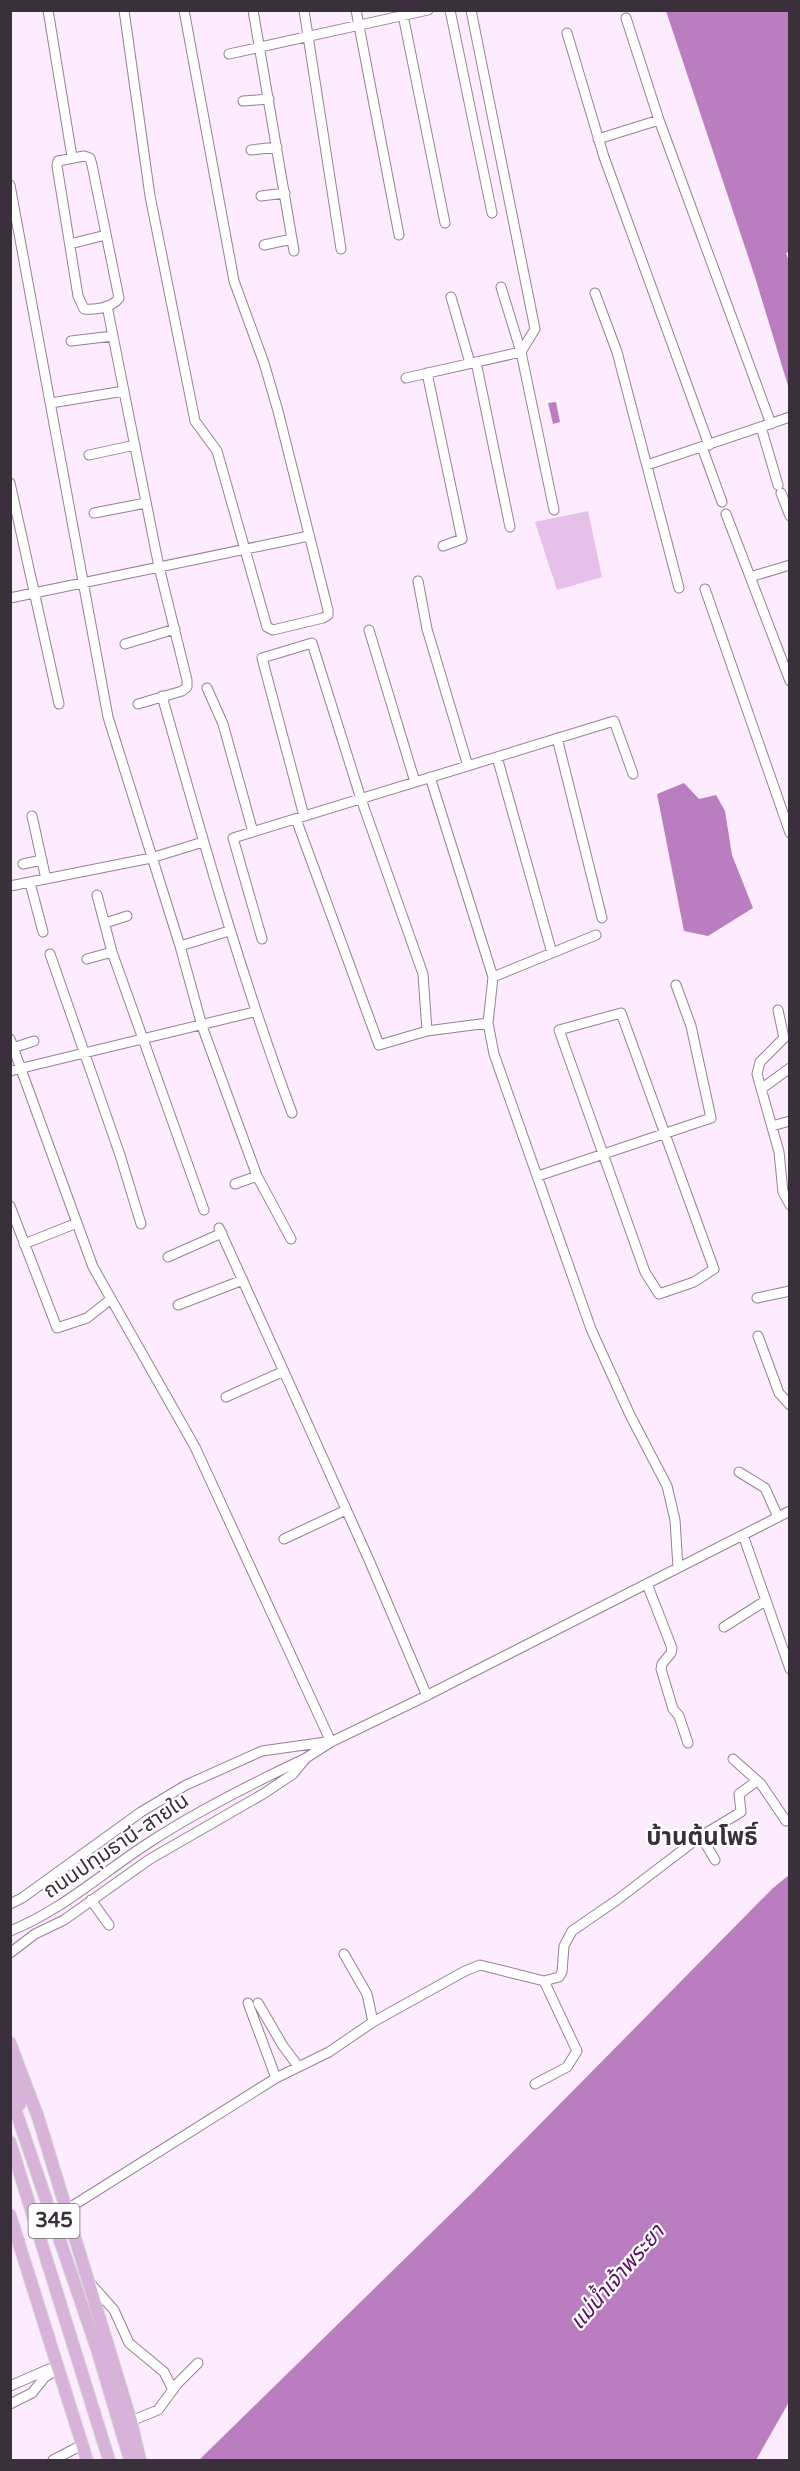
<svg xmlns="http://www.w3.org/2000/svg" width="800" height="2471" font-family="'Varela Round','Noto Sans Thai',sans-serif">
	<rect width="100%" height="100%" fill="#fcecfd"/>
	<path fill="#e6c0e9" d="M588 511 602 577 557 590 535 522Z"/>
	<path fill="#ba7ec0" d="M666 11H789L790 252 786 253 790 264 789 389 755 277Z
		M556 402 560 422 553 424 548 403Z
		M684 783 699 799 716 795 725 811 732 855 753 908 708 936 684 931 657 794Z
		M789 1875V2402L756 2460H199L474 2191 773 1888Z"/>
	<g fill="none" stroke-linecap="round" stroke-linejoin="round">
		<defs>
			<path id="minor" d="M48 10 72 157
				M124 10 150 196 195 421 217 451 267 627 273 630 323 618 328 615V610L278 411 264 363 234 281 184 10
				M253 10 294 251
				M304 10 341 249
				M356 10 399 235
				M402 10 445 223
				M450 10 492 213
				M471 10 535 329 521 352 554 510
				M626 18 659 120 771 424
				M567 33 604 157 709 445
				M229 54 428 10
				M243 101 269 99
				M598 139 659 120
				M251 150 277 147
				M84 156 90 158 92 165 119 298C112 308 96 310 84 309L78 296 57 166 58 161Z
				M10 185 108 717 180 946 202 1026 257 1176 291 1239
				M261 196 285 193
				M70 244 106 235
				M264 245 292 239
				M595 293 617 352 679 588
				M451 297 470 363
				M107 306 159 567 187 680V687L182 691 138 704
				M71 341 113 336
				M476 362 510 527
				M427 373 462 539 443 546
				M406 378 521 352 501 287
				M51 403 124 391
				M761 427 778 485
				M702 447 722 502
				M89 455 135 445
				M647 465 790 417
				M10 483 59 704
				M781 493 790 516
				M94 513 146 503
				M726 514 790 681
				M750 577 790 565
				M418 581 427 629 468 766
				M705 589 790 833
				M10 598 309 536
				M369 630 415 782
				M125 644 175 629
				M207 688 223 724 253 832
				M162 696C202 837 241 976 292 1113
				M557 738 602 918
				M497 757 552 953
				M430 777 493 977 488 1023 494 1054 591 1329 630 1415 667 1486 675 1520 678 1568
				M32 816 46 879
				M304 816 262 658 312 643 361 799 423 974 427 1031
				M296 819 379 1045 427 1031 488 1023
				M23 864 42 860
				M30 883 43 932
				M10 886 151 858 203 842
				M97 895 112 952 204 1210
				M105 923 127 916
				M262 939 233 838 614 721 633 774
				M180 946 229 931
				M50 954 120 1155 141 1224
				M87 959 112 952
				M493 977 596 935
				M778 1010 784 1038 760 1062 757 1074 779 1152 783 1192 790 1205
				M621 1013 714 1269 694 1282 659 1294 645 1272 559 1030Z
				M10 1039 93 1267 195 1447 331 1742
				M13 1048 34 1041
				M10 1071 254 1012
				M761 1089 790 1068
				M772 1126 790 1121
				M538 1176 711 1118 691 1026 676 985
				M235 1184 257 1176
				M10 1206 57 1328 87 1318 111 1299
				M219 1228 369 1560 427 1696
				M24 1244 77 1223
				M168 1257 222 1233
				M757 1298 790 1291
				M178 1305 243 1280
				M758 1336 779 1393 790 1405
				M226 1397 284 1371
				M739 1472 765 1488 778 1517
				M743 1535 790 1669
				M284 1539 346 1510
				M647 1584 672 1648 671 1653 662 1664 661 1669 673 1709 679 1716 688 1743
				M724 1627 765 1601
				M733 1759 761 1784 786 1821
				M701 1836 715 1860
				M91 1900 109 1925
				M10 1904 22 1898 141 1812 186 1785 262 1751 326 1742
				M10 1931C63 1910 103 1872 150 1842 199 1810 251 1784 304 1759
				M10 1953 35 1934 64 1920 150 1859 263 1794 293 1774 306 1758 331 1742 416 1701 790 1511
				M344 1954 367 1994 373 2022
				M248 2003 276 2078
				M258 2003 283 2046 298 2066
				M535 2084 567 2067 577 2051 544 1981
				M66 2210 276 2078 329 2052 373 2022 465 1971 480 1965 544 1981 559 1977 562 1972 564 1946 572 1931 617 1900 701 1836 741 1812 739 1794 757 1781
				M90 2283 114 2310 129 2343 164 2372 173 2390
				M10 2386 49 2369
				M10 2404 32 2393 45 2377 58 2369
				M131 2421 158 2410 177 2384 198 2363
				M53 2460 82 2445"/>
			<path id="major" d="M10 2043 38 2117 131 2421 140 2460
				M12 2065 20 2104
				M10 2094 97 2349 130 2460
				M10 2142 109 2460
				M10 2215 87 2460"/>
		</defs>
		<use href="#minor" stroke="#987f9a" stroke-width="11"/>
		<use href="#major" stroke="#dcdadc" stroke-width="14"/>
		<use href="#minor" stroke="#fff" stroke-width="9"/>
		<use href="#major" stroke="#d7b3da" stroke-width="12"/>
	</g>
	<g text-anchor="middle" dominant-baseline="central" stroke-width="4.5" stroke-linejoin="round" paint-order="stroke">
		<rect fill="#fff" stroke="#756e76" stroke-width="1.5" x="28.5" y="2204" width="51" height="34" rx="4.5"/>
		<g font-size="20" font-weight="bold" fill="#3a303b">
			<text x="54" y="2221">345</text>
		</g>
		<g font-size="21" fill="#3a303b" stroke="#fff">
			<text transform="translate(116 1846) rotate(-34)">ถนนปทุมธานี-สายใน</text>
		</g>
		<g font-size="22" font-style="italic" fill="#5b1064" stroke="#fff">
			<text transform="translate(617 2277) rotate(-49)">แม่น้ำเจ้าพระยา</text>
		</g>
		<g font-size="24" font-weight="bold" fill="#3a303b" stroke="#fff">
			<text x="702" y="1837">บ้านต้นโพธิ์</text>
		</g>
	</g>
	<rect width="800" height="2471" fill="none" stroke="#3a303b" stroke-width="24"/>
</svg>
